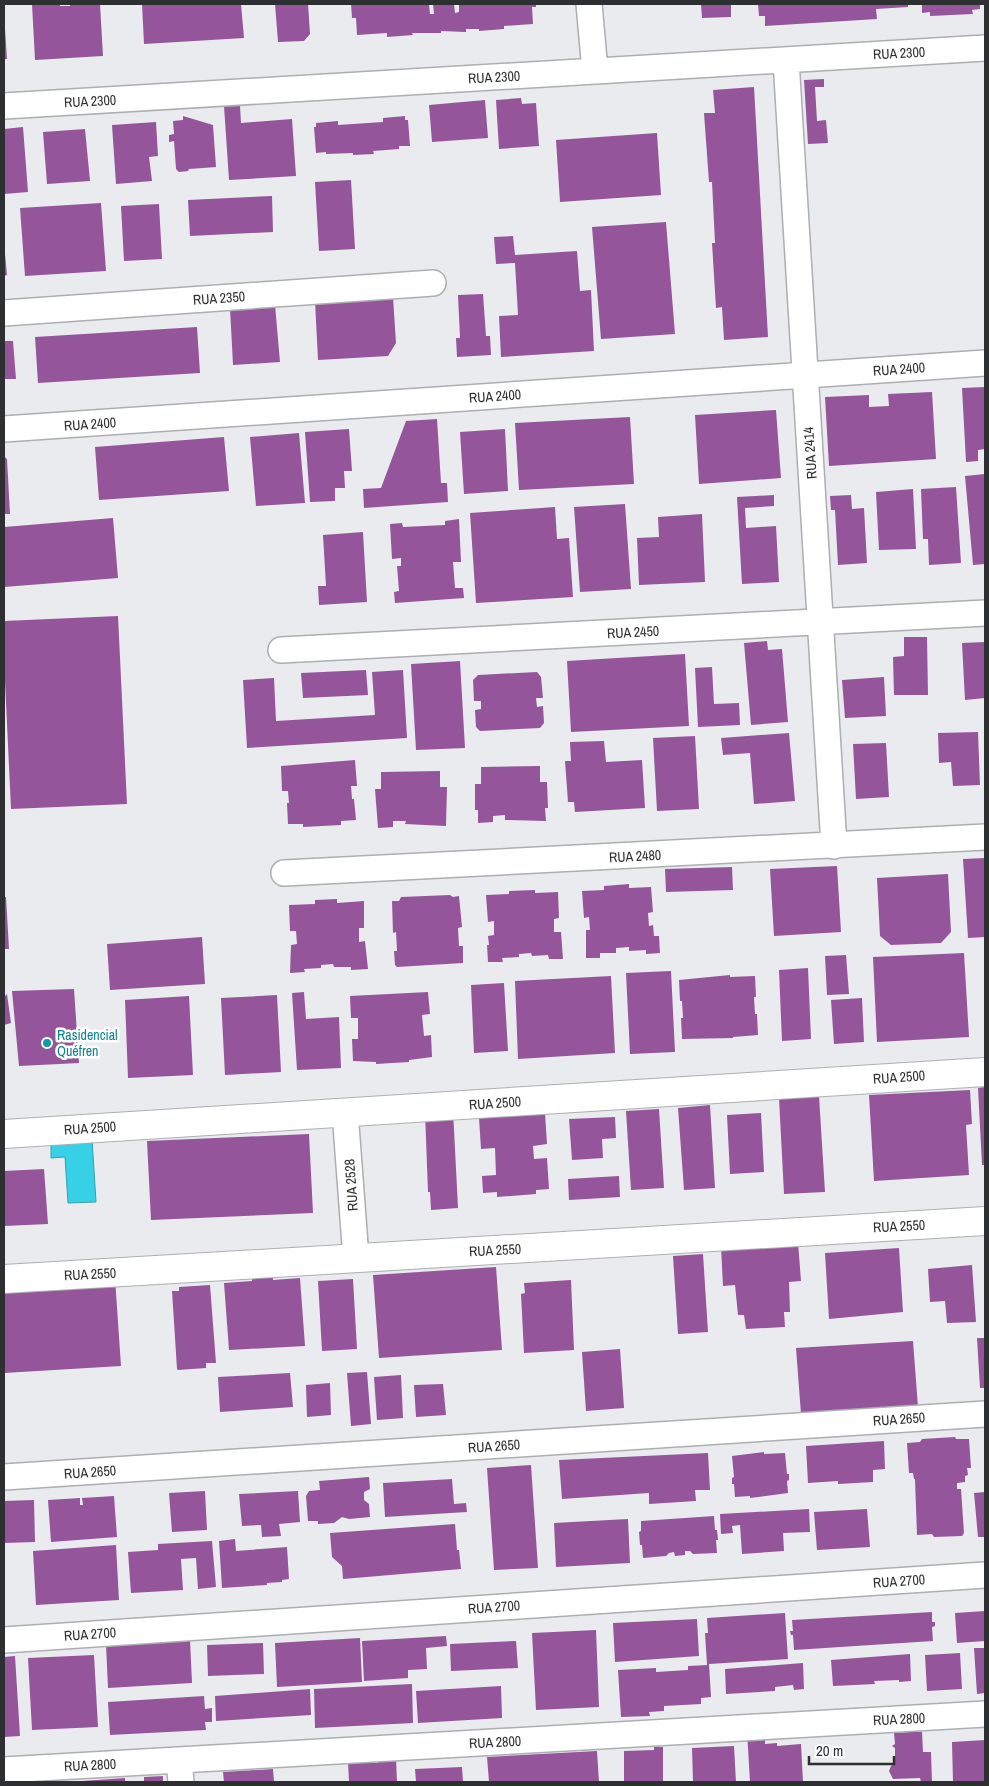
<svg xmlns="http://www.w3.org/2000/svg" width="989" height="1786" font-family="'Archivo Narrow',sans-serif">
	<rect width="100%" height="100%" fill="#eaebef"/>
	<path fill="#36d1e7" stroke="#34a0b0" d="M92 1139 96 1202 68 1203 65 1157 51 1158V1141Z"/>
	<path fill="#94559b" d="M32 4H60V6H70V4H100L103 56 35 60Z
		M142 4H241L244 38 144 44Z
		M275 4H308L310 34 304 41 278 42Z
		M351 4H429L430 14H434L433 4H454L455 13 459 12V4H536V7H532L533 24 504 26V29L479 31V29H466V32L441 31V33H412L413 35 387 37V33L357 35 356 18H352Z
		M701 4H731V17L702 18Z
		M758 4H908V7L876 9 877 19 765 26V16H759Z
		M922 4H980V9L972 10 973 14 930 16V12L922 13Z
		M5 29 7 59H4V30Z
		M824 79V87H815L817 121 826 120 828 143 808 144 804 80Z
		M754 87 768 337 724 340 722 307 716 308 712 243H715L712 182H709L704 113H715L713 90Z
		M521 98 522 104 536 103 539 146 499 149 496 100Z
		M485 100 488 138 432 142 429 105Z
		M224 106H240L241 123 292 119 296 176 229 180Z
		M183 116 213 125 216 167 189 169 188 171 179 172 176 169 174 141 169 142V135L174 134 173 121 183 120Z
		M405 116V120H408L410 146H399V149L373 151 374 154 353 155V153L326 154V152L316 153 314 127H316V123L338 121V125L383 122V118Z
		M156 122 158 156 149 157 152 181 116 184 112 125Z
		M23 127 28 192 4 194V129Z
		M85 129 90 181 47 184 43 132Z
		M657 133 661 195 560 202 556 140Z
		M351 180 355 249 319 251 315 182Z
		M272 196 273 232 190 236 188 200Z
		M101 203 106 271 25 276 20 208Z
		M159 204 162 259 124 261 121 206Z
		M666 222 675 334 601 339 592 227Z
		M513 236 515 255 577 251 580 291 591 290 594 351 501 357 499 316 518 315 515 263 496 264 494 237Z
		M4 254H5L7 275 4 276Z
		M483 294 486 336H490L491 355 457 357 456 338H460L458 295Z
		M393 297 396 343 388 356 318 360 315 301Z
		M275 305 280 362 233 365 230 308Z
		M197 327 200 373 38 383 35 337Z
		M4 341H13L16 379H4Z
		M985 387V449L978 450V461L966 462 962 388Z
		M932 392 936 459 829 466 825 397 869 395V407L889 406 888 394Z
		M776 410 781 478 699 484 695 415Z
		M630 417 634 484 519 490 515 423Z
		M437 419 441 483H447L448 502 364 508 363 489 381 488 406 421Z
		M349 429 352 471H344L345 488H335V501L310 502 305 432Z
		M505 429 508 491 464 494 460 432Z
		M299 433 305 503 256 506 250 437Z
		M224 437 229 491 99 500 95 447Z
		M4 456 7 459 10 514H4Z
		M985 474V564L973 565 965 476Z
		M956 487 961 563 929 565 928 539H923L921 489Z
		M913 489 916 549 879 550 876 492Z
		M774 495V506L745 508 746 528 776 526 779 582 742 584 737 497Z
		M851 495 852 509 864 508 867 563 838 565 835 510H831L830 496Z
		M625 504 631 589 580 592 574 507Z
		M555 507 557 539 569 538 573 597 476 603 470 513Z
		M702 514 705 582 639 585 637 538 659 537 658 517Z
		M113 518 118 578 4 587V527Z
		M459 519 461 562H453L455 588H463L464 598 395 603 394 592 399 591 397 566H401V558L392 559 390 524 402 523 403 527 445 525V521Z
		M363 532 367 602 319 605 318 586H326L323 535Z
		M118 616 127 804 11 809 4 660V621Z
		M904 637H927L928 695H894L893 657 904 656Z
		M767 641 768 650 782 649 788 722 751 725 744 643Z
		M985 642V698L965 700 962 643Z
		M685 654 689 726 571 732 567 661Z
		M460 661 465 748 416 750 411 664Z
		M712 667 714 704 739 703 740 725 698 727 695 668Z
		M366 670 368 695 303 698 301 673Z
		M403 670 407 738 247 748 243 680 274 678 276 721 375 715 372 672Z
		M537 672 541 677 543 698H536L537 707 543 706 544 723 540 728 480 731 476 727 475 710 481 709V701H474L473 680 478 675Z
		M884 677 886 716 845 718 842 680Z
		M978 732 980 785 953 786 951 762 939 763 938 733Z
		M789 733 795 801 754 804 750 753 723 755 721 738Z
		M695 736 699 809 657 811 653 738Z
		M604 741 606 762 642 760 645 808 575 812 574 802H568L565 761H571L570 742Z
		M886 743 889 797 856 799 853 744Z
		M355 760 357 786H351L352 799H354L356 820 341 821V825L303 827V824H288L287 803H289L288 791H282L281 766Z
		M540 766V782H547L548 808H545L546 821 505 820V815L493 816V822L478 823V810H475V784H481V767Z
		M440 771V787H447L446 826 405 824 406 821H393V827L378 828 375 789H381V772Z
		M985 858V937L968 938 963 859Z
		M837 866 841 932 774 936 770 869Z
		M732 867 733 890 666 892 665 869Z
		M948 874 951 932 941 943 891 945 880 936 877 878Z
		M629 884V888L651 887 653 912 648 913 649 926 653 925 654 936H659L660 953 646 954V950L629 951V947L616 948V953H600V958H586V930H590L589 917 584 918 582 891 604 890V886Z
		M535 890V893L558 892 559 918 554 919V932H561L563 959H549L548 955 532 956 531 953 519 954V957L502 958 503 962H488L487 945H489L488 936 494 935V921L488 922 486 895 509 894V891Z
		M450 895 453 897 459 896 462 927 458 928 459 946H463V963L397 967 395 965 394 951H397L396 932 393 933 392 901H399L401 897Z
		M4 897H6L9 949H4Z
		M337 899V903L364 901V928H359V942L365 941 368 969 351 970V967H334L333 964 321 965V968L304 969 305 972 290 973 291 945 297 944 296 931H290L289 905 315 904V900Z
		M202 937 205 984 110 990 107 944Z
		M964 953 969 1037 877 1042 873 957Z
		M846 955 849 994 827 995 825 956Z
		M808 968 811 1039 782 1041 779 970Z
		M671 971 675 1052 630 1054 626 973Z
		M730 975V977L755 976 756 997H754L755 1014H757L758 1035 733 1037V1038L682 1039 681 1018H683L682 1001H680L679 980Z
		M611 976 615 1053 518 1059 515 981Z
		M504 983 508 1051 474 1053 471 985Z
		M74 989 79 1063 19 1066 12 991Z
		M304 992 306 1019 339 1017 341 1068 297 1070 292 993Z
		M428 992 430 1014 422 1015 424 1036 431 1035 432 1057 409 1060V1062L376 1064V1062L353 1061 352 1039H358V1018H351L350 996Z
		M7 994 11 1023 4 1025V997Z
		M277 995 281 1072 225 1075 221 998Z
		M189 996 193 1075 128 1078 125 1000Z
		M862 998 864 1042 834 1044 831 1000Z
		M985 1087V1165H982L978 1088Z
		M970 1090 972 1124 966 1125 969 1175 874 1181 869 1095Z
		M819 1096 825 1192 784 1194 779 1098Z
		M710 1105 715 1188 684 1190 678 1108Z
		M659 1109 664 1188 631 1190 626 1111Z
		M453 1110 458 1208 431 1210 430 1192H428L425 1112Z
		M532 1110 531 1115 545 1113 547 1144 533 1146 534 1159 547 1158 549 1189 536 1190V1194L497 1197V1192L483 1193 482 1176 496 1175 495 1148 481 1149 479 1118 493 1117V1113Z
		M761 1113 764 1172 730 1174 727 1115Z
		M615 1117 616 1138 602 1139 603 1158 572 1160 569 1119Z
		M309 1134 313 1213 151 1220 147 1141Z
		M44 1169 48 1224 4 1226V1171Z
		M619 1176 620 1197 569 1200 568 1179Z
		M798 1242 801 1281 789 1282 790 1312H784L785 1327 746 1329 744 1315H738L735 1285 723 1286 721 1247Z
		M899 1248 903 1312 829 1319 825 1253Z
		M703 1254 708 1332 678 1334 673 1256Z
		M972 1265 976 1322 947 1323 945 1301 930 1302 928 1269Z
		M496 1267 502 1350 379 1358 373 1275Z
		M273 1276V1280L300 1278 305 1346 229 1350 224 1283 252 1281V1277Z
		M115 1278 121 1366 4 1373V1285Z
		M353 1279 357 1349 322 1351 318 1281Z
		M571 1280 574 1350 524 1353 521 1294 525 1293 524 1283Z
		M210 1285 216 1363H206V1368L178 1370 177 1369 172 1291H179V1287Z
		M977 1338H985V1388H980Z
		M913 1341 918 1407 801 1414 796 1348Z
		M620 1349 624 1408 586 1411 582 1352Z
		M367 1372 371 1424 351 1426 347 1373Z
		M290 1373 293 1407 220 1412 218 1377Z
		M401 1375 403 1418 377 1420 374 1377Z
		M330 1383 331 1415 307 1417 306 1385Z
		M443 1384 446 1415 416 1417 414 1385Z
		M955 1437 956 1439H969L971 1468H967L968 1475 965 1476V1482L957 1483V1489H961L964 1533 962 1536 934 1537 932 1534 917 1535 915 1479H914L913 1473H909L907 1443 920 1442 922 1439Z
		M884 1441 885 1469 873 1470V1482L838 1484V1481L808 1483 806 1446Z
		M764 1452V1454L785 1453 787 1474H789V1480L787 1481 788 1493 750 1498V1496L735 1497 734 1484H732V1478L734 1477 732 1456Z
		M708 1453 710 1490H695L696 1501 649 1504V1493L562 1499 559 1460Z
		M531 1465 538 1568 494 1570 487 1468Z
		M369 1477 370 1489 364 1492V1500L369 1504 370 1517 349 1519 342 1517 334 1523 318 1524V1521H308L306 1496 309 1491 320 1490 319 1481Z
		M452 1479 454 1504 466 1503 467 1512 385 1517 383 1483Z
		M205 1491 207 1530 172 1532 169 1493Z
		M298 1491 300 1522 279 1524 281 1536 262 1537 261 1525 242 1526 239 1494Z
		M985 1492V1537H978L974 1493Z
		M114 1496 117 1537 51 1542 48 1500 80 1498V1505H83L82 1498Z
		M34 1500 35 1542 4 1543V1501Z
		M809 1509 810 1532 783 1533 784 1551 742 1554 740 1525 732 1526 733 1533 721 1534 720 1514Z
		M867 1509 870 1547 817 1550 814 1512Z
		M714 1516 715 1530H717L718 1540H716L717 1553 693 1554 690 1551H685V1555L675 1556 674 1552 669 1553 666 1556 643 1558 642 1545H640L639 1532 641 1531V1521Z
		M628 1519 630 1563 556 1567 554 1523Z
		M455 1524 457 1550H459L461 1569 343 1579 342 1566 332 1557 330 1533Z
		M235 1539 236 1551 287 1547 289 1579 282 1580V1582L267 1583V1585L222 1588 219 1541Z
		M212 1541 216 1587 198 1589 196 1558 181 1559 183 1590 131 1593 128 1552 158 1550V1544Z
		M116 1545 119 1600 36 1605 33 1551Z
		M985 1611V1641L957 1643 955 1613Z
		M932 1612V1622H935V1626L932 1627 933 1641 794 1650 793 1635H791L790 1631H793L792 1620Z
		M785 1613 788 1659 709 1664 711 1697 701 1698V1704L664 1706V1711L649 1712 650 1716 621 1717 618 1670 656 1668V1672L688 1670V1666L707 1665 705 1633H708L707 1618Z
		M697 1619 699 1656 615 1662 613 1623Z
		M596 1630 599 1707 536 1710 532 1633Z
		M446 1636 447 1646 426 1648 427 1669 408 1670V1678L364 1681 362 1641Z
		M360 1638 362 1682 277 1687 275 1643Z
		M190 1640 192 1683 108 1688 106 1645Z
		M516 1641 518 1668 451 1671 450 1644Z
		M263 1643 264 1674 208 1676 207 1645Z
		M974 1648H985V1693L977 1694Z
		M960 1653 962 1689 927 1691 925 1655Z
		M910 1654 911 1681 899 1682V1680L874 1681 875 1684 833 1686 831 1660Z
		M94 1655 98 1727 32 1730 28 1658Z
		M15 1656 20 1736 4 1737V1657Z
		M803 1663 804 1689 794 1690 793 1685 775 1687V1691L726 1694 725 1669Z
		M412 1684 413 1723 315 1728 314 1689Z
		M501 1686 502 1718 418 1723 416 1691Z
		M310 1689 311 1715 216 1721 215 1696Z
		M204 1696 205 1709 212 1708V1722H205L206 1730 110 1735 108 1702Z
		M918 1728V1732H922L923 1752H931L932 1782H921L920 1778 893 1779 889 1771 891 1766 895 1763V1748L892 1746 895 1744 894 1733 911 1732V1729Z
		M765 1730V1744L777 1743V1746L801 1744 803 1782H750L747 1731Z
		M985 1740V1782H953L952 1742Z
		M734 1746 736 1782H693L692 1748Z
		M654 1747H663V1781L624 1782V1751L654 1750Z
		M597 1751 599 1782H489L487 1757Z
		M396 1758 397 1782H349L348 1761 364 1760V1763H378V1759Z
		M462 1767 463 1782H416L415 1769Z
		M273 1769 274 1782H224L223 1772Z
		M163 1776V1782H144V1777Z
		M125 1778V1782H82V1781Z"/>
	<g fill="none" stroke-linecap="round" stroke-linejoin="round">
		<defs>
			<path id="street" d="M589 4 595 71
				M786 60 834 846
				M4 106 985 48
				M4 313 433 283
				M4 429 985 363
				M281 650 985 613
				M284 873 985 837
				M345 1112 356 1258
				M4 1477 985 1414
				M4 1640 985 1575
				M179 1760 181 1782
				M4 1770 985 1714"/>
			<path id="secondary" d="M4 1134 985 1072
				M4 1279 985 1221"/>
		</defs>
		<use href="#street" stroke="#acaeb1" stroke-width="28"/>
		<use href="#secondary" stroke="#acaeb1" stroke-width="30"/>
		<use href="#street" stroke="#fff" stroke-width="25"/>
		<use href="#secondary" stroke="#fff" stroke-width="28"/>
	</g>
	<circle fill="#0f9aa8" stroke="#fff" stroke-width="2" cx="47" cy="1043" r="5"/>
	<g text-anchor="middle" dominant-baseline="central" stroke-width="5" stroke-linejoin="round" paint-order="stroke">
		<g font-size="14" fill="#2e2f30" stroke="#fff">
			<text transform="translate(899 53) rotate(-3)">RUA 2300</text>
			<text transform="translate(494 77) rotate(-3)">RUA 2300</text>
			<text transform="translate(90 101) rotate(-3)">RUA 2300</text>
			<text transform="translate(219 298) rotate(-4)">RUA 2350</text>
			<text transform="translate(899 369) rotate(-4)">RUA 2400</text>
			<text transform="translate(495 396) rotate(-4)">RUA 2400</text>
			<text transform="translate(90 424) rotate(-4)">RUA 2400</text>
			<text transform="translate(810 453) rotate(-94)">RUA 2414</text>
			<text transform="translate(633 632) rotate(-3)">RUA 2450</text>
			<text transform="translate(635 856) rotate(-3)">RUA 2480</text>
			<text transform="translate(899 1077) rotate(-4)">RUA 2500</text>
			<text transform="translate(495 1103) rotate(-4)">RUA 2500</text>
			<text transform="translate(90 1128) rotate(-4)">RUA 2500</text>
			<text transform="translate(351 1185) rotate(-94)">RUA 2528</text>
			<text transform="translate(899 1226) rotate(-3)">RUA 2550</text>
			<text transform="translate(495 1250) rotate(-3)">RUA 2550</text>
			<text transform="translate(90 1274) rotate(-3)">RUA 2550</text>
			<text transform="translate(899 1419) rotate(-4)">RUA 2650</text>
			<text transform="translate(494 1446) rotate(-4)">RUA 2650</text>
			<text transform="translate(90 1472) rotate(-4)">RUA 2650</text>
			<text transform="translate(899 1581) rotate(-4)">RUA 2700</text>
			<text transform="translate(494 1607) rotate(-4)">RUA 2700</text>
			<text transform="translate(90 1634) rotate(-4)">RUA 2700</text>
			<text transform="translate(899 1719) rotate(-3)">RUA 2800</text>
			<text transform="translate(495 1742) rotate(-3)">RUA 2800</text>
			<text transform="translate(90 1765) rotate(-3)">RUA 2800</text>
		</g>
		<g font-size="14" fill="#0d838f" stroke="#fff" text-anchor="start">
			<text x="57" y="1035">Rasidencial<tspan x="57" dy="16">Quéfren</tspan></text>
		</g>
	</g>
	<rect width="989" height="1786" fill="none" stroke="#2e2f30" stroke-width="10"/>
	<path d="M809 1756v8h85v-8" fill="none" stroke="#2e2f30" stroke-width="2.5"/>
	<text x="816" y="1756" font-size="15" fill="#2e2f30" stroke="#ffffff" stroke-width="4" paint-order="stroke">20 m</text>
</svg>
